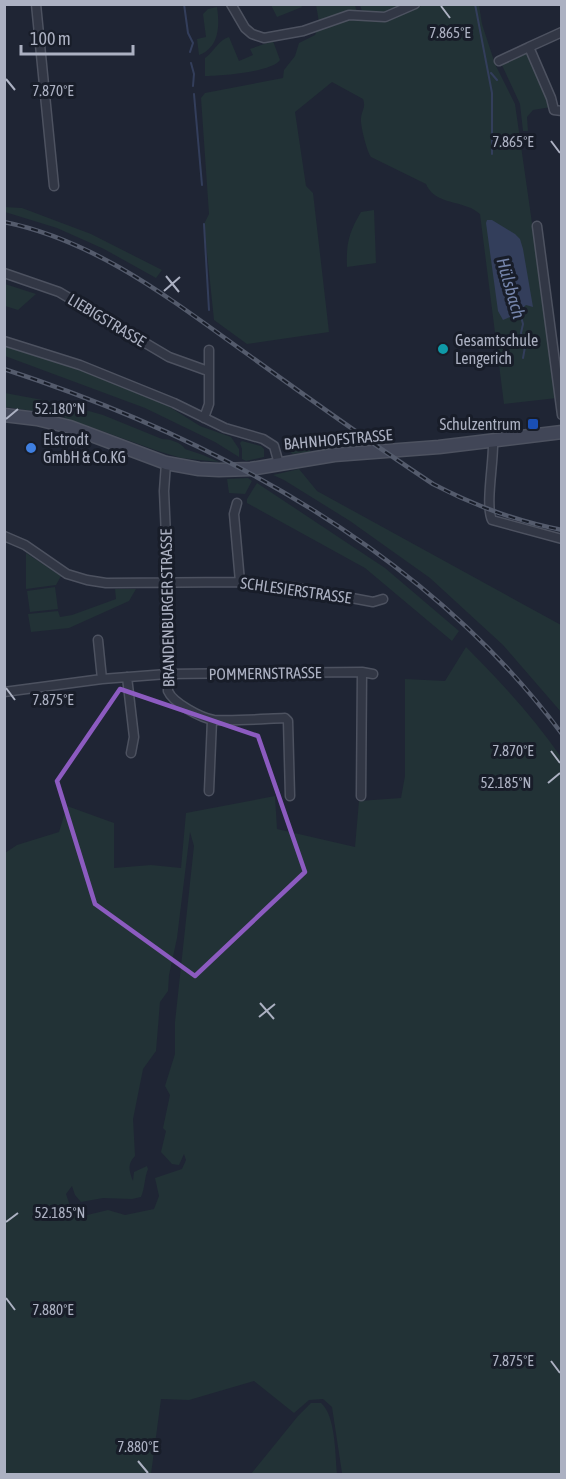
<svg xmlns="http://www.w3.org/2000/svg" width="566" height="1479" font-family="'Asap Condensed',sans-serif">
	<rect width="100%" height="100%" fill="#1f2534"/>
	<path fill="#223236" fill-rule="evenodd" d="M271 5H301L302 7 277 17Z
		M316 5H355L357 13 319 22Z
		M360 5H407C389 13 382 17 362 11Z
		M423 5H479L482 24 495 64 515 104 557 398 504 404 480 214C476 211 472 208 468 207 453 201 433 201 426 184L371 157C367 152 360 125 361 118 362 110 366 107 363 99L332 82 295 112 306 186 313 193 329 332 247 344 214 320 204 224 209 214 201 98 205 93 283 78 284 70 295 56 299 43 315 35 318 28 351 18 388 21Z
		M217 7C220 26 219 48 199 55L197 39 206 37 203 14 208 9Z
		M229 37 239 61 253 55 250 49 273 41 280 60C272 72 220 76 205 76V58C214 52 218 40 229 37Z
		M525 52 529 54 551 107 533 110 527 117 528 131H523L520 104 501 63Z
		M4 207 22 208 91 234 162 270 156 278 104 249 57 228 5 212Z
		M374 210 376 263 347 267C346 244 349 232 361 212Z
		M5 284 36 294 18 310 5 306Z
		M4 344 79 368 160 401 200 426 231 437 239 449V457L215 442 145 408 5 356Z
		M5 393 64 404 103 415 162 439C169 439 181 442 185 449L203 455 219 462 181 458 158 451 54 414 5 407Z
		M242 441 261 446 264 449V457L246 461 242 459V449L240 443Z
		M296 441 311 444 310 452 293 454 283 446Z
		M299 469 317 491 561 625V712L503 645 430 578 350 521 284 480 273 475Z
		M248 478 252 481 245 494 229 493 227 479Z
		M257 483 385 568 459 631 452 641 365 568 247 503V499Z
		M26 553 61 576 56 585 26 589Z
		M55 587 58 609 30 612 27 591Z
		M115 589H136L129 601 69 628 31 632 28 614 58 611 60 617 72 615 116 599Z
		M466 647C501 682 533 717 561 757V1474H338L342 1473 332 1407 323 1399 309 1400 294 1413 254 1381 189 1400 161 1399 151 1474H5V853L17 845 59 832 67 806 114 823V868L151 865 181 868 186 813 275 796 277 829 355 847 359 801 401 798 405 776V679L445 681ZM190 832 194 846 175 1022V1054L165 1086 170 1095 163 1128 166 1131 161 1152 172 1164 179 1165 184 1154 186 1160 182 1169 155 1178 159 1196 154 1209 125 1215 108 1210 79 1217 71 1209 66 1194 72 1186 75 1195 81 1202 103 1198 132 1199 141 1197C145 1188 144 1179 148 1169L147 1166 134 1172 133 1181C129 1171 127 1164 135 1156L133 1119 143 1069 156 1051 160 1002 168 991 169 975 177 938Z
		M311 1403H321C336 1416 335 1455 337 1474H251L298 1416Z"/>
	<path fill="#333e5b" d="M487 220H492L515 234 520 239 523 249 533 307 526 305 515 315 503 320 498 311 486 223Z"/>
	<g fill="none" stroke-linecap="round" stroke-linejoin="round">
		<path stroke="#333e5b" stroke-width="2" d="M184 4 188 33 193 43 190 52
			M475 4 492 93V154
			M191 63 194 74 193 86
			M491 73 497 80
			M194 94 202 185
			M204 224 209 310
			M519 309 523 324 521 333 525 347 523 358"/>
		<defs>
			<path id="street" d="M36 4 54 186
				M231 4 245 28 252 34 264 38 303 31 349 15 385 17 415 4
				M562 32 529 47 551 98 554 110 562 111
				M499 61 529 47
				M537 226 562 415
				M4 273 59 292 169 357 208 371
				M4 341 80 365 174 403 225 428 263 439 274 446 279 464
				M204 418 209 404V350
				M493 441C494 461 485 505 492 520L562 539
				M166 463 164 491 168 582V691C173 703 201 718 214 720 237 721 262 719 285 718L288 721 290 796
				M237 503 234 514 240 582
				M4 536 25 545 67 574 87 580 106 583 240 582 293 587 373 602 383 599
				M98 640 102 679
				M127 677 134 737 131 753
				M4 692 102 679 167 674 362 672 373 674
				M209 791 212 720
				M361 796 362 672"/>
			<path id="secondary" d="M4 415 37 419 70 427 166 463 199 469 219 470 251 469 334 455 439 447 562 432"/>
		</defs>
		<use href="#street" stroke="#4d5260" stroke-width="11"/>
		<use href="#secondary" stroke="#4d5260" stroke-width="15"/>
		<use href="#street" stroke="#323745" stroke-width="8"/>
		<use href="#secondary" stroke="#414657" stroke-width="12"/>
		<defs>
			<path id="rail" d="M4 222C98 241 174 302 250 356 311 400 371 443 433 484 475 506 515 521 562 530
				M4 369C215 438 427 552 562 734"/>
		</defs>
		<use href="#rail" stroke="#545b6c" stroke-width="4.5"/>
		<use href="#rail" stroke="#181d29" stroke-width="2" stroke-dasharray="7" stroke-linecap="butt"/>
	</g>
	<path fill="none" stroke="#8c5bc0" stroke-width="4.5" stroke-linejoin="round" d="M120 689 258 736 305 872 195 976 95 904 57 781Z"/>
	<path fill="none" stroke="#acb1c2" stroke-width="2" d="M441 6 450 18M6 79 15 90M551 141 560 153M166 276 179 292M164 291 180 277M6 419 18 409M6 688 15 700M551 751 560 763M548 783 560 773M260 1003 274 1019M259 1017 275 1004M6 1222 18 1213M6 1298 15 1310M551 1361 560 1373M138 1461 148 1473"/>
	<circle fill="#0f9aa8" stroke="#181d29" stroke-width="2" cx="443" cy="349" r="6"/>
	<rect fill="#1a4fb4" stroke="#181d29" stroke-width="2" x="527" y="418" width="12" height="12" rx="3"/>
	<circle fill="#3f7fe0" stroke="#181d29" stroke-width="2" cx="31" cy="448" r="6"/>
	<g text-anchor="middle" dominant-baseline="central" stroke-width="6" stroke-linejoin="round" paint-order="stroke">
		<g font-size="16" fill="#acb1c2" stroke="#181d29">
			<text transform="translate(107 320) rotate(31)">LIEBIGSTRASSE</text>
			<text transform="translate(338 439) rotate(-5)">BAHNHOFSTRASSE</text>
			<text transform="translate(296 590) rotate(8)">SCHLESIERSTRASSE</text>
			<text transform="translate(167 608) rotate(-91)">BRANDENBURGER STRASSE</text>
			<text transform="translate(265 673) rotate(-1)">POMMERNSTRASSE</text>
		</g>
		<g font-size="16" fill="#acb1c2" stroke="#181d29" text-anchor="start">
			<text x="455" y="340">Gesamtschule<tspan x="455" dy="18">Lengerich</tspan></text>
			<text x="521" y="424" text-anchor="end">Schulzentrum</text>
			<text x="43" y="439">Elstrodt<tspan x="43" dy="18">GmbH &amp; Co.KG</tspan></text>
		</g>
		<g font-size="18" font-style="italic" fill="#7584aa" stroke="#181d29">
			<text transform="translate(511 288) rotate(74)">Hülsbach</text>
		</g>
	</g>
	<g font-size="15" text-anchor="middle" fill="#acb1c2" stroke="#181d29" stroke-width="6" stroke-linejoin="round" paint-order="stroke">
		<text x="450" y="38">7.865°E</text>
		<text x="53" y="96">7.870°E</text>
		<text x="513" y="147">7.865°E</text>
		<text x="60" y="414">52.180°N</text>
		<text x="53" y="705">7.875°E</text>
		<text x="513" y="756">7.870°E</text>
		<text x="506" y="788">52.185°N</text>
		<text x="60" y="1218">52.185°N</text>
		<text x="53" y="1315">7.880°E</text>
		<text x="513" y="1366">7.875°E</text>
		<text x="138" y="1452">7.880°E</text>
	</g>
	<rect width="566" height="1479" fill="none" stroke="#acb1c2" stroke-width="12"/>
	<path d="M21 45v9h112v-9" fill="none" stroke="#acb1c2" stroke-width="3"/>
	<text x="30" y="45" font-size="18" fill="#acb1c2" stroke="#181d29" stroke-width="4.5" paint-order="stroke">100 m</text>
</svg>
